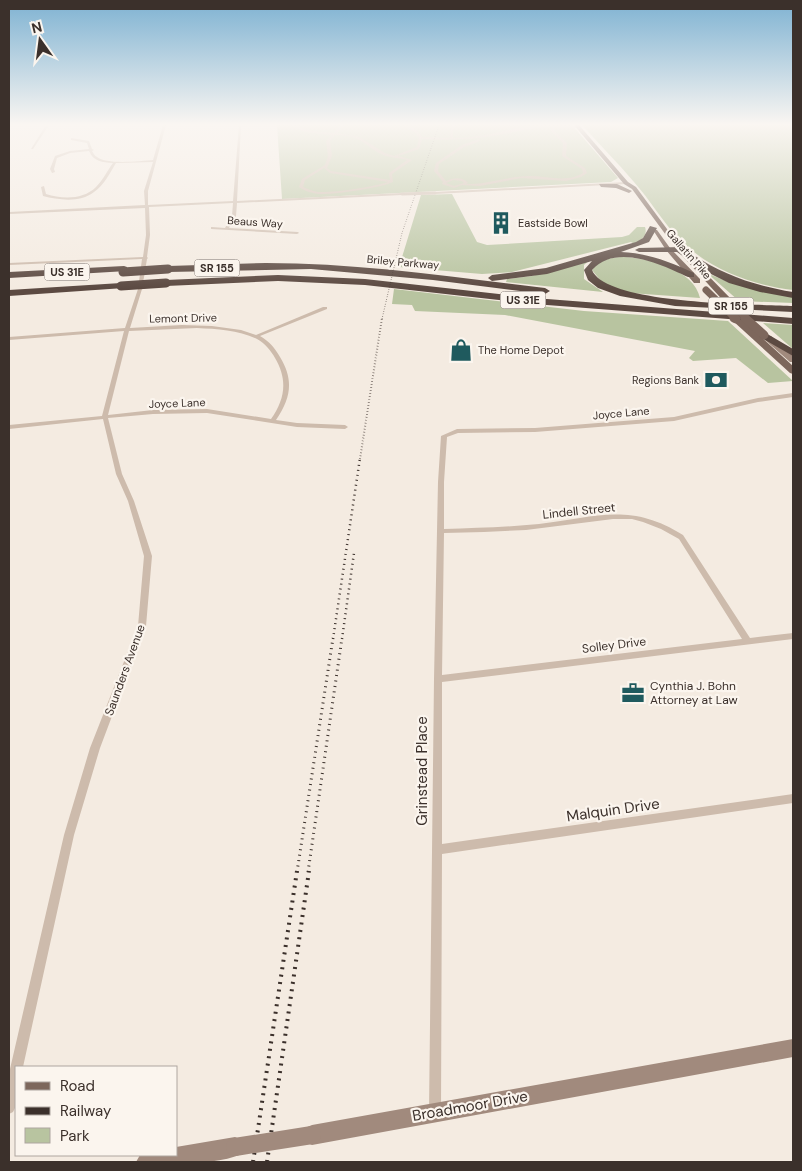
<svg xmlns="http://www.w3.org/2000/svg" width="802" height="1171" font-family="'DM Sans',sans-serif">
	<rect width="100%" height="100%" fill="#f4ebe1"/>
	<path fill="#b8c4a0" d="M277 125H572L618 178 611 182 282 199Z
		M582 125H793V290C752 285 710 270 679 239 663 222 650 200 634 182 617 162 599 144 582 125Z
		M452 194 477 242 487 245 622 237 629 235 637 227H645C648 236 641 240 634 244L631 242 512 272 482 274 399 267 421 195Z
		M626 257C651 259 694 270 700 298L630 293 605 286 592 270C599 259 613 257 626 257Z
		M591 259 584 265V279L603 292 506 282 507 279 532 276Z
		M707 273 728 282 793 297V303L739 301Z
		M394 289 584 311 728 321 793 381 768 383 736 358 693 361 689 358 695 351 505 315 415 311 412 305 392 304Z
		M763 323 793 325V349Z"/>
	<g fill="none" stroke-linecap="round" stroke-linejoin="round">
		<path fill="#cdbbac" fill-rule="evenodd" d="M46 125H49L33 149H31Z
			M163 125H166L148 191V205L233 201 239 125H241L237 201 402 193 404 194 402 195 237 203 236 216 229 228 298 232 299 233 297 234 211 229V227H212L225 228 232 216 233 203 149 207 150 235 147 257 148 258 147 259 142 289 130 328 182 325 212 326 241 330 256 335 323 307H327V309L260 336C269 341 275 348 280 357 294 380 291 398 276 420L297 423 345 425 348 427 345 429 297 427 207 413 153 414 108 418 122 474 134 501 152 556 146 626 100 748 74 835 23 1067H16L15 1108 13 1112 9 1114V1075L10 1069 64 835 90 748 138 626 144 556 128 501 116 474 103 419 9 429V425L102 416 124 331 9 340V337L125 328 138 289 142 259 9 265V263L143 257 146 235 145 208 9 214V212L145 205 144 191 153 162 116 163C110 173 104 185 94 192 80 203 59 200 43 196L41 187 44 186 46 194C62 199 83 200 96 187 103 180 107 171 113 163 102 162 94 162 89 151L70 153 57 158 54 169 55 172 52 173 50 169 55 156 70 151 89 149 87 143 71 140V138L89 141 92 149 94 150 92 151C94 154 94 155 97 157 106 165 141 161 153 160ZM197 328C217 329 239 330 257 339 265 343 271 351 275 358 288 380 285 399 271 419L207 409 153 410 108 415 129 331Z
			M291 125C297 126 302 129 308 130 316 132 325 132 334 133L341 125H344L337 133 359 137 385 153 394 156 417 147 419 138 416 133 403 125C411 125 418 131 422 137L450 138 451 129 453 125H456L453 129V138C482 139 509 128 538 125 551 124 564 126 577 126L578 128 555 127 554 131 567 143 566 156 585 168 587 173 581 177 566 181 521 178 480 186 462 185 454 188 442 184 443 182 434 171 436 163 462 145 479 139 480 141 464 147 439 164 438 171 446 181C453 178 462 176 468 183L466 184H472C491 183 510 176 530 176 548 176 567 183 583 173L582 169 562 156 563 143 551 131 552 127C532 127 512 133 491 136 468 140 446 140 422 139L419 149 398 156 412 160 392 174 393 182C380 188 332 195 318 194 311 193 305 191 299 187L302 179 325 165 328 156 326 141 332 135 305 132ZM335 135C361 134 363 145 383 155 391 158 400 158 407 160L389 173 390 180 331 171 327 168 332 156 330 141ZM324 168 330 173 388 182C373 187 333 193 318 192 312 191 308 189 303 187L305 180ZM453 180 462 181 464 183 454 186 446 183Z
			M627 182 626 184 435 194 433 193 435 192Z
			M793 393V397L758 402 674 421 535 432 458 433 447 437 444 482V529C476 528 508 527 539 524 596 517 631 502 683 535L750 638 793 633V639L442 682V844L793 794V803L442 854 441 1112 440 1117 435 1118 430 1117 429 1112 434 679 438 482 441 436 457 429 535 428 674 417 758 398ZM613 519H632L643 522 661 529 679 539 742 639 442 675 444 533 484 532 526 530Z"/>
		<path fill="#a18a7d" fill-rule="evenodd" d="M765 336H771L793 356V362H790L765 340Z
			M793 1039V1057L312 1145 305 1142 302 1135 305 1128 312 1125Z
			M235 1137 242 1140 245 1147 242 1154C213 1166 167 1164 136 1162L140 1155H176V1147Z"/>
		<path fill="#7d675c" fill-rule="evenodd" d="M574 125H579L628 182 636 187 681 248 735 303V307H729L677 250 632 189 624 184Z
			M599 184H617L632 191 629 193 616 188 601 187Z
			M653 230H657L670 248 700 279V283H694L666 250Z
			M733 317H739L793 366V374L790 373 733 321Z"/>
		<path fill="#5c4a42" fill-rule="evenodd" d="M650 226 657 228 649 242 621 252C647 253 671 262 694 273V277H688C661 264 616 243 592 270 606 305 756 304 793 306V312L675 306 620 296 598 288 588 280 584 270 592 261 547 274 492 281 488 278 492 275 546 268 636 242 643 238Z
			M682 247C717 273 751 285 793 292V298L760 292 729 283 703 270 677 252H639L635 250 639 248Z
			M266 263C359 263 452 277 545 288L550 291 545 294 433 280 311 269 168 272 164 269 168 266Z
			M124 266 127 267V271L9 278V272Z
			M278 275 365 279 534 298 793 318V324L534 304 365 285 278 281 166 286 162 283 166 280Z
			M121 283 124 284V288L9 296V290Z
			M764 332 793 349V356L760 337 759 335Z"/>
		<path stroke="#3b302b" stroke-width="1" stroke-dasharray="0.5 2" stroke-linecap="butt" d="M382 319 402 233 439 125"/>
		<path stroke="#3b302b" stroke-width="2" stroke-dasharray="0.5 2.5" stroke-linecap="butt" d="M360 459 382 318"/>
		<path stroke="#3b302b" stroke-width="2.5" stroke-dasharray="1 4" stroke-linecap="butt" d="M333 639 360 458
			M342 639 354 553"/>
		<path stroke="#3b302b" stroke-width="3" stroke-dasharray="1 4.5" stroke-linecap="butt" d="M297 872 333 638
			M308 872 342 638"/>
		<path stroke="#3b302b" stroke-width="4" stroke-dasharray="2 5.5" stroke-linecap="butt" d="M253 1162 297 871
			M267 1162 309 871"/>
		<path stroke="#cdbbac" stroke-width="3" d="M402 194 435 193"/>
		<path stroke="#a18a7d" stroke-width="18" d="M235 1147 312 1135"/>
		<path stroke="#7d675c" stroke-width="7" d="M706 290 736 319
			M732 305 747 319"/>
		<path stroke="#7d675c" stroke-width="9" d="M734 318 736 319
			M745 318 764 335"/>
		<path stroke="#5c4a42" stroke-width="9" d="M123 272 168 269
			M121 286 166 283"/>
	</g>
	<linearGradient id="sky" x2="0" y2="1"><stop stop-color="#7eb2d2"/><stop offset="0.43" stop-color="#faf6f2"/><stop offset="1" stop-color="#faf6f2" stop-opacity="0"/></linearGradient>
	<rect width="802" height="289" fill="url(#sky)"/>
	<defs>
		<symbol id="building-bare" viewBox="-9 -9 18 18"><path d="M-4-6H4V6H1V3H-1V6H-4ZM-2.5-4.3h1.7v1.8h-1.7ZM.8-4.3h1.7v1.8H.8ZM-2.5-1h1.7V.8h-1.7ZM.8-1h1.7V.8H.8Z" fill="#1f5a5e" stroke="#fbf5ee" stroke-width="2.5" paint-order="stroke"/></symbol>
		<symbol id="shop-bare" viewBox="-9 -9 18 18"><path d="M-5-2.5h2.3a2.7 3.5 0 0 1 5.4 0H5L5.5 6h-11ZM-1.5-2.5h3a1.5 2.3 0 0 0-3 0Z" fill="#1f5a5e" stroke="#fbf5ee" stroke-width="2.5" paint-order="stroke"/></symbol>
		<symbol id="bank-bare" viewBox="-9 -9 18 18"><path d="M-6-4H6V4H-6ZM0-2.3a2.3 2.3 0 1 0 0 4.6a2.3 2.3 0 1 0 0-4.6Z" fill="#1f5a5e" stroke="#fbf5ee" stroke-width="2.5" paint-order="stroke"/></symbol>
		<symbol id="office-bare" viewBox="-9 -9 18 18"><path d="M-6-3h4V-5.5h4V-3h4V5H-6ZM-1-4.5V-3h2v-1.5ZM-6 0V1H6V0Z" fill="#1f5a5e" stroke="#fbf5ee" stroke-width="2.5" paint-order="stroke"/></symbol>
	</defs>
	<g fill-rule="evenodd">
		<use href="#building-bare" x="485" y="207" width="32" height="32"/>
		<use href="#shop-bare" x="445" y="334" width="32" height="32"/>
		<use href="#bank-bare" x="700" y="364" width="32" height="32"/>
		<use href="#office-bare" x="617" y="677" width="32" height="32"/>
	</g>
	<g text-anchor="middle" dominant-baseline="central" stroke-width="4.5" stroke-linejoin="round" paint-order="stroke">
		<g font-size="11" fill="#3b302b" stroke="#fbf5ee">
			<text transform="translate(255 222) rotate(4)">Beaus Way</text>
			<text transform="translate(689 254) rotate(49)">Gallatin Pike</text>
			<text transform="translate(403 262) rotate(5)">Briley Parkway</text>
			<text transform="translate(183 318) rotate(-1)">Lemont Drive</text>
			<text transform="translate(177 403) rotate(-2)">Joyce Lane</text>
			<text transform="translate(621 413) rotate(-5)">Joyce Lane</text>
		</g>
		<g font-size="11" fill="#3b302b" stroke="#fbf5ee" text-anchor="start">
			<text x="518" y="223">Eastside Bowl</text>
			<text x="478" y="350">The Home Depot</text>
			<text x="699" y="380" text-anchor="end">Regions Bank</text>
		</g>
		<g fill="#fbf5ee" stroke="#756b66" stroke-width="1">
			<rect x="194.5" y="259.5" width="45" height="17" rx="4"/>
			<rect x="44.5" y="263.5" width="45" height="17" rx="4"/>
			<rect x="500.5" y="291.5" width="45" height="17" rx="4"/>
			<rect x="708.5" y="297.5" width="45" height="17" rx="4"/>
		</g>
		<g font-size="11" font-weight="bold" fill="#3b302b">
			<text x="217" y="268">SR 155</text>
			<text x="67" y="272">US 31E</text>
			<text x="523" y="300">US 31E</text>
			<text x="731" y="306">SR 155</text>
		</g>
		<g font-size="12" fill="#3b302b" stroke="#fbf5ee">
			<text transform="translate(579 511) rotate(-6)">Lindell Street</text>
			<text transform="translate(614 645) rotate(-7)">Solley Drive</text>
			<text transform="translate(125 670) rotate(-70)">Saunders Avenue</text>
		</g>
		<g font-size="12" fill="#3b302b" stroke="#fbf5ee" text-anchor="start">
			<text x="650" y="686">Cynthia J. Bohn<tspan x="650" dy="14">Attorney at Law</tspan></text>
		</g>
		<g font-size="15" fill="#3b302b" stroke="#fbf5ee">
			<text transform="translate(422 771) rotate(-90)">Grinstead Place</text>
			<text transform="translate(613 810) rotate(-8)">Malquin Drive</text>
			<text transform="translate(470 1106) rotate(-10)">Broadmoor Drive</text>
		</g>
	</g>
	<rect width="802" height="1171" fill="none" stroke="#3b302b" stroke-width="20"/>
	<rect x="15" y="1066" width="162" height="90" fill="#fbf5ee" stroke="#aea6a0"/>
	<rect x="25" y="1082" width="25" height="8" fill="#7d675c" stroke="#aea6a0"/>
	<text x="60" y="1091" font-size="15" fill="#3b302b">Road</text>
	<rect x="25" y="1107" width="25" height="8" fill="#3b302b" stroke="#aea6a0"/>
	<text x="60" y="1116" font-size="15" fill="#3b302b">Railway</text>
	<rect x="25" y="1128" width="25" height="15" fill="#b8c4a0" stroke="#aea6a0"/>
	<text x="60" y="1141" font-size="15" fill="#3b302b">Park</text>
	<g transform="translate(40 40) rotate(346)" stroke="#fbf5ee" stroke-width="4" paint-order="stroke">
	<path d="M0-4L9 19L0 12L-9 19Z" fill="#3b302b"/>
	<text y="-8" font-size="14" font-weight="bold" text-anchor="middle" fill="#3b302b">N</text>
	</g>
</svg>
